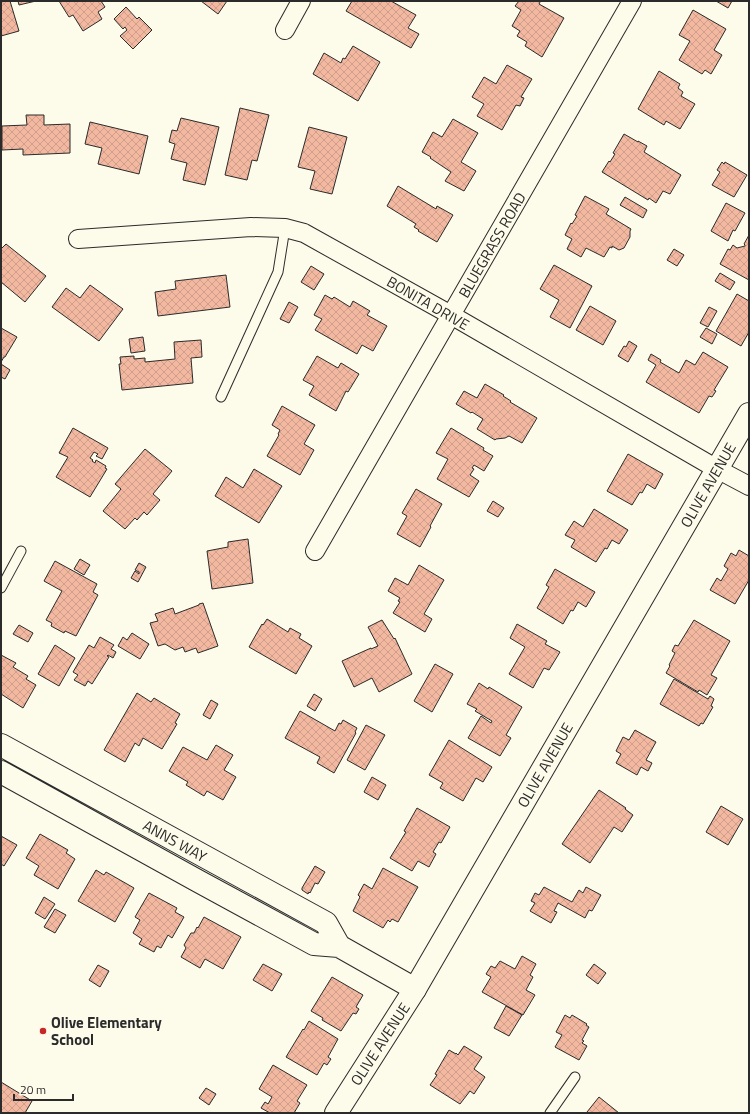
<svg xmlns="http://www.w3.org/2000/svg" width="750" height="1114" font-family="'Titillium Web',sans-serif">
	<defs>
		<pattern id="building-cross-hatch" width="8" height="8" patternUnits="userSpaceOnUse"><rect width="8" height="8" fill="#f2b8a0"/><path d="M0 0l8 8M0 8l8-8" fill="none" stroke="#d09e8a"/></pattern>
	</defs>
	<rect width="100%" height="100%" fill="#fdfbea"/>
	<path fill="url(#building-cross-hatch)" stroke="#2b2b2b" d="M1 1H10L19 31 1 36Z
		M18 1H36L19 5Z
		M59 1H101L105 7 98 12 102 19 83 31 73 15 69 17Z
		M201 1H227L218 14Z
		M352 1H391L416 15 408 28 419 34 411 48 346 11Z
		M519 1H539L540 2 539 4 564 18 542 57 525 46 527 42 517 36 520 31 512 26 521 10 515 6Z
		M716 1H732L728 8Z
		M126 7 137 19 139 17 152 30 133 49 120 36 127 30 125 27 123 29 114 19Z
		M693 10 726 29 714 50 722 55 711 74 705 70 702 74 679 60 690 41 679 35Z
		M353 46 380 62 358 101 313 74 324 53 341 63 343 58 345 59Z
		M507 65 532 79 521 97 524 98 520 106 516 105 502 130 477 116 484 104 472 97 484 77 496 84Z
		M659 71 680 84 678 88 683 92 681 96 695 104 680 129 666 121 664 125 638 109Z
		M240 108 269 115 257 161 252 160 247 180 225 175Z
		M26 115H44V125L70 124V153L23 155V149L2 150V126L27 125Z
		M181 118 219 127 205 185 183 180 187 163 171 159 175 144 169 142 172 130 177 131Z
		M453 119 478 133 461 162 476 171 464 191 445 181 451 172 430 158 431 157 422 152 433 132 442 137Z
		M90 122 148 136 139 174 98 164 102 148 85 144Z
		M309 127 347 137 332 194 310 189 315 171 298 167Z
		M624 134 638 142V141L647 146 644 152 681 175 670 194 663 191 656 203 649 198 648 200 602 172 609 161 610 162 615 154 613 153Z
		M722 162 724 164 725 162 747 175 734 197 712 185 720 172 717 170Z
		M398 186 436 209 437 206 453 215 437 242 418 231 419 230 414 227 416 224 387 206Z
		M585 196 609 209 606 214 631 229 630 231V237L624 248 619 250 612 246V248L610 247 604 257 586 248 581 257 567 249 572 239 565 235 571 223 572 224 577 216 575 215Z
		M625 197 647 210 643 218 620 205Z
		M726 203 745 213 735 231 733 230 728 241 711 231Z
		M749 235V280L720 264 728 249 730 250 733 245 737 248 745 246V245L744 244Z
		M6 244 46 276 25 302 1 282V249Z
		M674 249 684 255 677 266 667 260Z
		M554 265 592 286 570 328 550 317 559 300 540 289Z
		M311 266 324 274 314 290 301 282Z
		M720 273 735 282 730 290 715 281Z
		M226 275 230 307 158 316 155 292 176 289 175 281Z
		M90 285 123 309 99 341 52 307 66 288 80 298Z
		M737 294 749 301V332L741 346 716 331Z
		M325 295 332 299 334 297 350 307 353 301 370 311 367 315 387 326 373 351 362 345 357 354 315 330 322 319 314 315Z
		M289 302 298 307 289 323 280 319Z
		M590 306 616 321 603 345 576 330Z
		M709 307 717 311 708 327 700 323Z
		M1 328 17 337 5 357H4L1 362Z
		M706 328 717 334 712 344 700 337Z
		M143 337 145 351 131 353 129 339Z
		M201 340 202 357 191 358 193 383 122 390 119 364H121L120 357 134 356V359L145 358V362L175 359 174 342Z
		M629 341 637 346 628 362 618 356 624 346 626 347Z
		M703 352 728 367 714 390 716 391 712 397 709 396 699 413 646 382 656 365 648 360 651 354 661 360 660 362 679 373 686 360 695 365Z
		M317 356 338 368 341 363 359 374 348 392 346 391 336 411 309 395 314 386 303 380Z
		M1 364 10 370 5 379 1 377Z
		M485 384 504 395 503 396 511 401 510 402 537 418 522 443 509 436 505 438 496 439 495 440 477 429 483 419 472 412 471 413 456 404 464 391 477 398Z
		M282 406 315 425 304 444 314 450 300 475 267 456 279 435 278 434 280 430 272 425Z
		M73 428 108 448 102 459 96 456 98 454 94 452 90 458 93 460 92 461 95 463 96 460 106 466 105 468 107 469 90 497 56 477 68 457 59 453Z
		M451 428 484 448 483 450 493 456 484 471 474 465 472 468 474 469 470 475 479 481 469 497 437 479 448 459 436 453Z
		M145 449 172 471 153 494 160 500 147 515 144 512 137 520 135 518 125 529 103 511 121 489 115 484Z
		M628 454 663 474 655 489 647 484 642 493 640 492 632 505 607 491Z
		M254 469 282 486 259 523 215 496 226 477 243 488Z
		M416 489 442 504 430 526 431 527 420 547 397 534 407 516 402 513Z
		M493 501 504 508 498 517 487 511Z
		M594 509 628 530 619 544 612 540 607 549 605 548 596 562 571 547 575 540 565 535 574 521 583 527Z
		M248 539 253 583 212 589 207 551 228 547V542Z
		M739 550 749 556V580L735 604 710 590 717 578 721 581 728 569 724 566 731 553 736 556Z
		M80 559 90 565 84 575 74 569Z
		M55 561 97 584 93 592 98 595 76 636 65 631 64 633 51 626 52 623 46 620 62 591 44 581Z
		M139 563 146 567 138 582 131 578 135 571 139 574V572L135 570Z
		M419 565 444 580 424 614 432 619 425 632 393 613 400 602 398 601 400 598 388 591 395 578 408 585Z
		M555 569 595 592 586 607 578 602 573 611 571 610 563 624 537 608 549 587 546 585Z
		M203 603 218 646 198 653 196 648 185 652 183 647 175 650 165 644 158 646 150 623 158 621 155 614 173 608 175 614 199 605V604Z
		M267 619 288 632 290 628 301 634 299 638 312 646 296 674 249 647 262 624 263 625Z
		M382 620 394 639 395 638 412 674 379 692 372 678 354 687 342 661 371 648V649L378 646 368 627Z
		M694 620 730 641 711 675 717 678 707 695 699 690 698 692 666 673 670 666 669 665 675 653 672 651 675 645 678 646Z
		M517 624 547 641 545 644 560 652 549 670 544 668 533 688 509 674 525 647 510 638Z
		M19 625 33 633 28 642 13 634Z
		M132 633 149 644 140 659 118 646 123 637 127 640Z
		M100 637 114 645 111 649 116 652 113 658 108 655 107 656 109 657 92 684 88 681 85 686 74 680 78 675 73 672 89 645 94 648Z
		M55 645 75 658 59 686 38 674Z
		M1 655 16 663 13 667 28 676 26 679 36 685 23 708 1 694Z
		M435 664 453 674 432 712 414 701Z
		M674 679 708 699 710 696 714 699 711 706 713 707 703 724 701 723 699 726 660 704Z
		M479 683 488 689 489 687 522 707 506 735 511 738 500 756 468 738 481 716 491 723 492 721 475 711 477 709 467 704Z
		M137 693 151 702 154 698 180 714 175 723 177 724 162 749 143 738 139 746 135 743 125 762 104 750Z
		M314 694 322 699 315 711 307 706Z
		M211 700 218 704 210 719 203 715Z
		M300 711 335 731 339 723 341 724 343 720 357 728 355 732 356 733 334 773 317 763 320 757 285 738Z
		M366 725 385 735 365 770 347 760Z
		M635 730 656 742 646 760 652 763 648 771 641 767 637 775 616 763 621 754 616 751 623 737 629 740Z
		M449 740 492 767 483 782 476 778 463 801 440 788 443 783 429 775Z
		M216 745 233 755 224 770 236 777 223 800 207 791 204 796 186 785 188 782 169 771 183 747 207 760Z
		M372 777 386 785 378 800 364 792Z
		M599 790 626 808 625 809 633 815 622 832 614 827 590 863 562 844Z
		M721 806 743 819 728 845 706 832Z
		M417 808 450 827 441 843 439 842 433 852 436 854 429 867 418 861 412 871 390 858 406 832 404 831Z
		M40 834 68 850 66 853 75 859 58 889 34 875 39 866 26 858Z
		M1 836 17 845 4 866 1 864Z
		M315 866 325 872 318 884 315 883 310 893 309 892 308 894 302 890V888Z
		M383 868 418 887 398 922 392 919 390 922 388 920 383 928 353 911 360 897 358 895 364 884 372 889Z
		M96 870 104 875 106 872 134 888 115 922 78 901Z
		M544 887 572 902 579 890 583 893 586 887 601 895 592 911 589 910 585 918 558 903 554 911 557 912 551 923 530 911 535 903 531 901 535 893 539 895Z
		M149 893 177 908 175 912 184 917 172 938 168 935 161 948 157 946 154 952 139 944 142 939 133 933 140 920 135 917Z
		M44 897 55 904 45 919 35 913Z
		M55 909 66 915 55 933 44 927Z
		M204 917 241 937 223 969 205 959 200 968 181 957 186 948 184 945 191 933H194L197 927 198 928Z
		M522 956 536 964 530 975 533 977 526 990 535 995 523 1015 482 992 491 977 486 974 491 966 495 968 500 961 515 969Z
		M263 964 282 974 272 991 253 980Z
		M594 964 606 973 598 984 586 975Z
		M98 965 109 971 100 987 89 980Z
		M332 977 363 995 356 1007 359 1009 356 1014 353 1013 341 1031 322 1020 323 1018 311 1011Z
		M506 1006 522 1015 509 1036 494 1028Z
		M565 1015 570 1018 572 1015 587 1024 586 1025 589 1027 582 1040 584 1041 582 1043 587 1046 579 1060 555 1047 562 1035 556 1032Z
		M309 1021 338 1039 328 1057 331 1059 327 1065 324 1063 317 1075 286 1057 303 1029 304 1030Z
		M464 1046 482 1057 474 1069 485 1077 474 1094 470 1091 460 1104 430 1085 437 1075 435 1074 449 1050 456 1054V1053L458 1055Z
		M273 1065 307 1085 297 1101 300 1103 294 1113H270L261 1108 265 1102 268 1104 272 1097 259 1089Z
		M1 1082 32 1101 25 1113H1Z
		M206 1088 216 1094 209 1105 199 1098Z
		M599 1097 619 1113H588L587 1112Z"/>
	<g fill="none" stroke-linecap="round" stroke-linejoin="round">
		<defs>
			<path id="service" d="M221 397 278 272 285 228
				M1 588 21 551
				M550 1113 575 1077"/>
			<path id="minor" d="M285 30 301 1
				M78 239 251 227 285 228 304 233 451 315 717 469 749 486
				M315 551 632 1"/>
			<path id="tertiary" d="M1 745 326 923 339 946
				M1 772 198 881 314 944 339 946 415 989"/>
			<path id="secondary" d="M336 1113 415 989 749 414"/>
		</defs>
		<use href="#service" stroke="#2b2b2b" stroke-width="11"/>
		<use href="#minor" stroke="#2b2b2b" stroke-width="20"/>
		<use href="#tertiary" stroke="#2b2b2b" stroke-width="24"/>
		<use href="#secondary" stroke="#2b2b2b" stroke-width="24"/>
		<use href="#service" stroke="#fdfbea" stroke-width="9"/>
		<use href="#minor" stroke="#fdfbea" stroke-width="18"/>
		<use href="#tertiary" stroke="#fdfbea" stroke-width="22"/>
		<use href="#secondary" stroke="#fdfbea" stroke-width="22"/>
	</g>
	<circle fill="#c62828" stroke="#fdfbea" stroke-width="1.5" cx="43" cy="1031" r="4"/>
	<g text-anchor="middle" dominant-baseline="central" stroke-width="3" stroke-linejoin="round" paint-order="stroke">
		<g font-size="15" fill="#2b2b2b" stroke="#fdfbea">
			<text transform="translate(492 245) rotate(-60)">BLUEGRASS ROAD</text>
			<text transform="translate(428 303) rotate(30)">BONITA DRIVE</text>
			<text transform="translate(708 485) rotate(-60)">OLIVE AVENUE</text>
			<text transform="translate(545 765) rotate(-60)">OLIVE AVENUE</text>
			<text transform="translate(175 841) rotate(29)">ANNS WAY</text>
			<text transform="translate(380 1044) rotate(-57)">OLIVE AVENUE</text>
		</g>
		<g font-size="15" font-weight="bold" fill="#2b2b2b" stroke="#fdfbea" text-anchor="start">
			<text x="51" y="1022">Olive Elementary<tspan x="51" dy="17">School</tspan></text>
		</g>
	</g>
	<rect width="750" height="1114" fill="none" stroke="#2b2b2b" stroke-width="4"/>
	<path d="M14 1094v6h59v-6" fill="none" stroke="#2b2b2b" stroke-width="2"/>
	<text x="20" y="1094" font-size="12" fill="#2b2b2b" stroke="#fdfbea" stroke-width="3" paint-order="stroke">20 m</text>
</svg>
